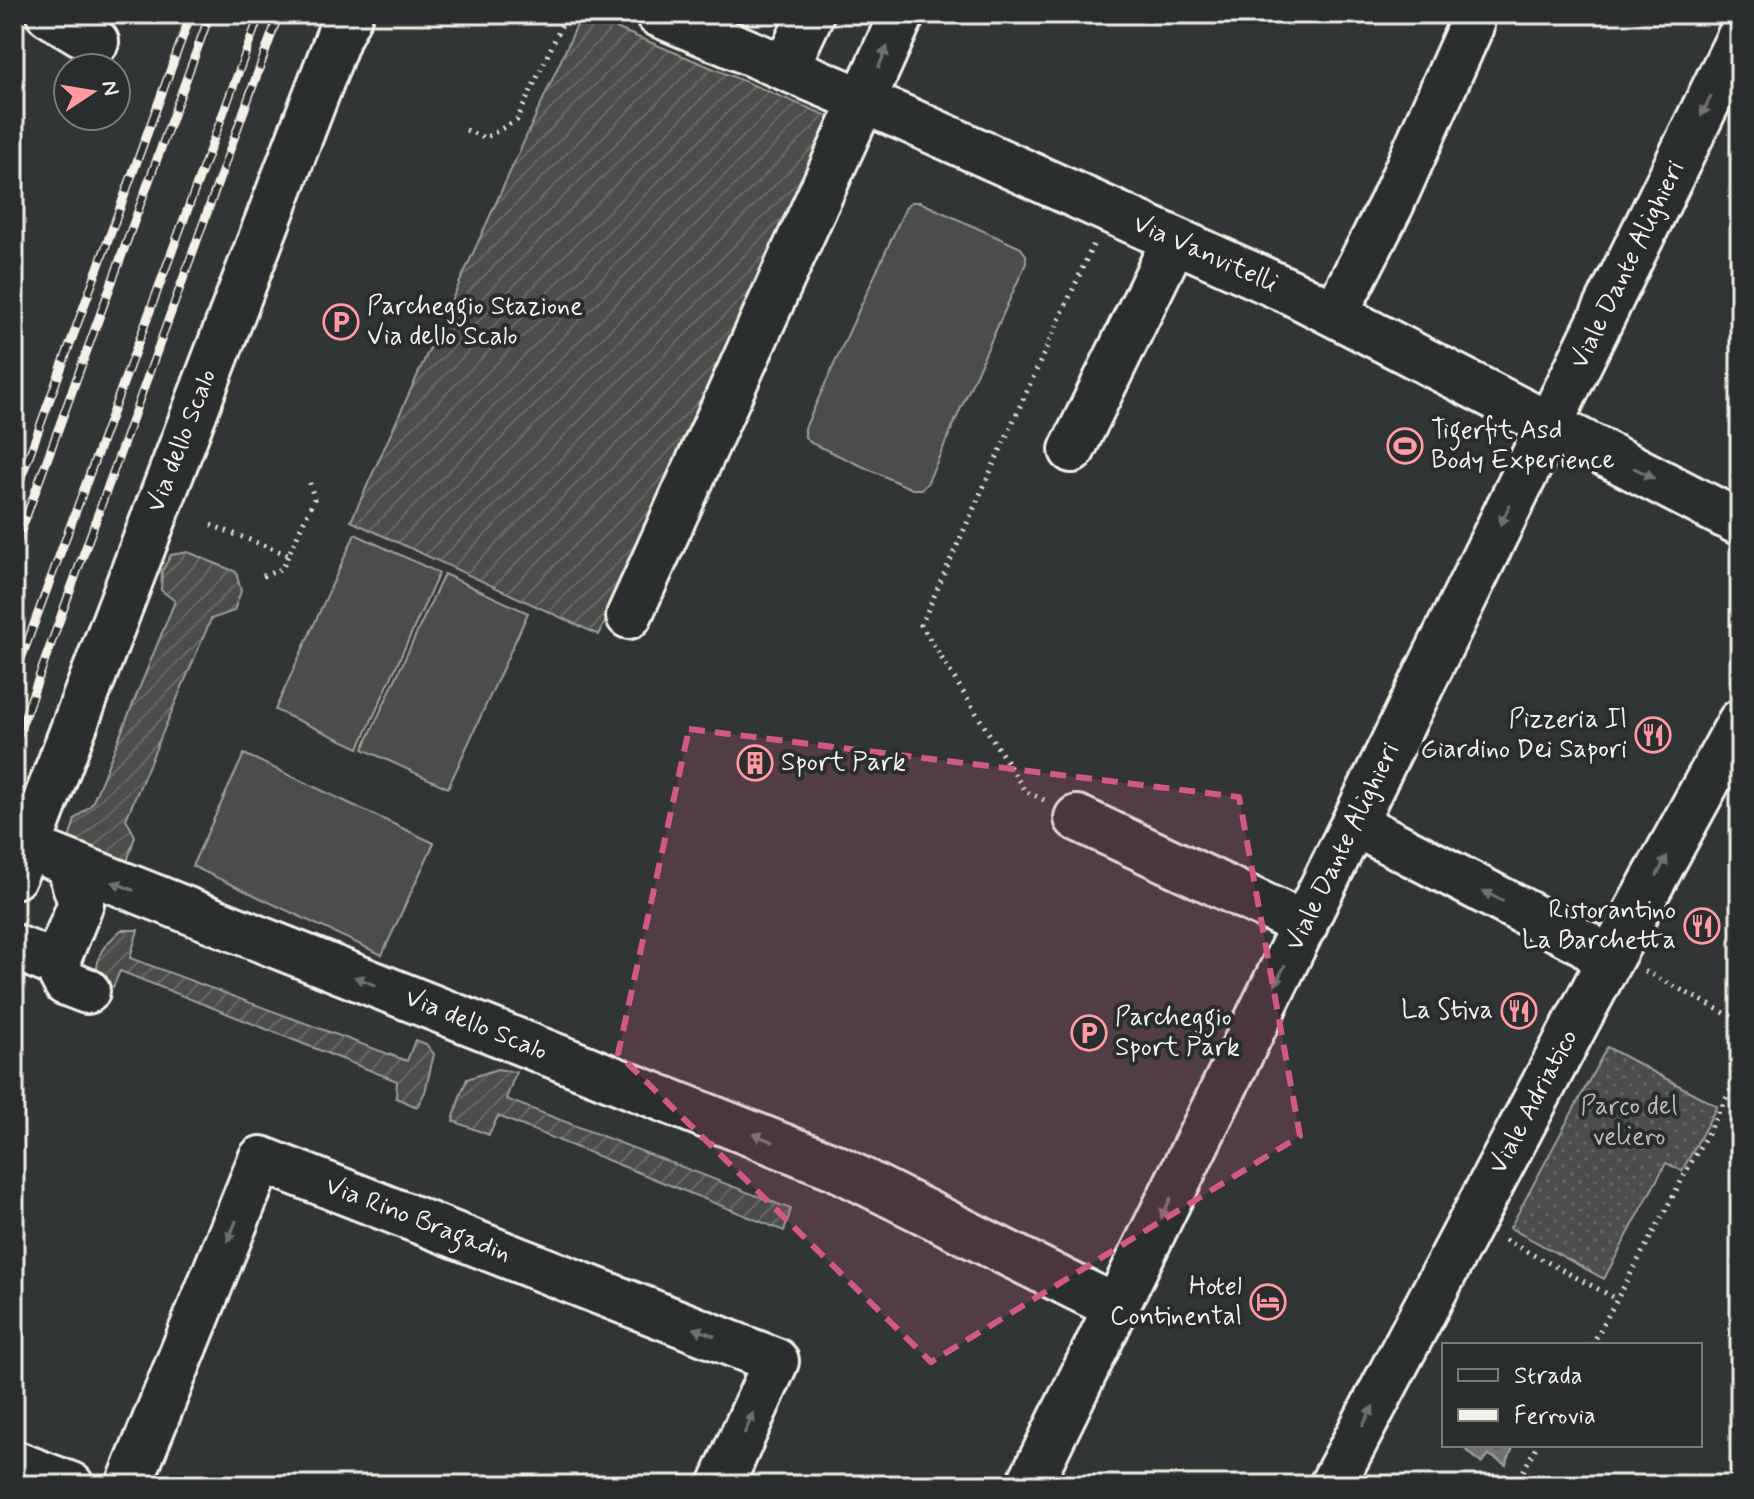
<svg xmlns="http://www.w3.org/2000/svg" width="1754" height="1499" font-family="Mynerve,sans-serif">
	<defs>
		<pattern id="grass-dots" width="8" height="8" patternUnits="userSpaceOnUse" patternTransform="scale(2)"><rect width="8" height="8" fill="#4b4d4c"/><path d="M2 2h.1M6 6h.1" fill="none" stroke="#666766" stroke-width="1.8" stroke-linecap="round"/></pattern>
		<pattern id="garden-furrows" width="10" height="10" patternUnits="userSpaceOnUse" patternTransform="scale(2)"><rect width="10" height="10" fill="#4b4d4c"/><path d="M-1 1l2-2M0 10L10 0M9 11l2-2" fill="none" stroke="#666766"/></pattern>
		<pattern id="water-ripples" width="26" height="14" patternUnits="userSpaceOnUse" patternTransform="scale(2)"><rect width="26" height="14" fill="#727370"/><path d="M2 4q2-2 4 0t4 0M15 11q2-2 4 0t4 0" fill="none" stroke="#5e5e5b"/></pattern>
	</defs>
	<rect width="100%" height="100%" fill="#323535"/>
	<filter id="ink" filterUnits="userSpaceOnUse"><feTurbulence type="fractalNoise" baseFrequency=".0125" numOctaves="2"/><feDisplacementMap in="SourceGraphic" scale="16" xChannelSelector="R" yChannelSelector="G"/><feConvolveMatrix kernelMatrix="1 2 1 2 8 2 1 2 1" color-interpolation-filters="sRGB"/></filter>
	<g filter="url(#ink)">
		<path fill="url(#grass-dots)" stroke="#a09f9a" stroke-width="2" d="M1607 1047 1717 1106 1682 1171 1666 1163 1604 1279 1510 1228Z"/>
		<path fill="url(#garden-furrows)" stroke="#a09f9a" stroke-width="2" d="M582 14 835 119 599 635 351 521Z
			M188 552 236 572 241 591 234 611 211 619 126 819 135 836 126 865 68 843 75 819 92 804 175 601 161 590 162 571 171 555Z
			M121 930H138L130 958 407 1061 415 1040 426 1044 434 1054 425 1092 417 1107 396 1098 397 1081 120 971 113 987 96 980C97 953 101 948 121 930Z
			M497 1069 516 1072 506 1099 791 1209 784 1231 498 1116 489 1135 453 1121 460 1096 467 1079Z"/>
		<path fill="#4b4d4c" stroke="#a09f9a" stroke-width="2" d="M911 202H920L1021 248 1026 255V263L927 484 921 489H912L811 443 805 437V428L906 207Z
			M355 534 439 573 359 748 275 710Z
			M444 574 528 613 448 788 363 749Z
			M244 754 434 843 382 955 192 866Z"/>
		<path fill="url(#water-ripples)" stroke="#a6a5a0" stroke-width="2" d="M1461 1445H1514L1506 1465 1489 1455 1481 1463Z"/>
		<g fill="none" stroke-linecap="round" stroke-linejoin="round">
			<defs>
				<path id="minor" d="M49 14 96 42
					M658 14 906 119 1291 292 1740 523
					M786 67 811 14
					M1335 314 1391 205 1471 26
					M1072 450 1174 241
					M629 616 902 14
					M1077 818 1305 925
					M1355 824 1586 944 1608 963
					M28 847 835 1167 1117 1308
					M14 876 28 847 339 35 350 14
					M14 947 56 964 66 983 87 991
					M56 964 81 903 68 864
					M14 1463 71 1485
					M129 1485 261 1159 776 1361 721 1485
					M1029 1485 1740 36
					M1332 1485 1608 963 1740 722"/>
			</defs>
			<use href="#minor" stroke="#f4f1e8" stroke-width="50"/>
			<path stroke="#f4f1e8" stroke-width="5" stroke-dasharray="2 6" stroke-linecap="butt" d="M466 130 485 138 517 120 567 14
				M211 525 289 555
				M263 576 282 569 314 499 309 480
				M1044 800 1025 791 921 625 1093 245
				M1645 971 1740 1021
				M1505 1240 1617 1299
				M1592 1345 1740 1073
				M1378 1478 1391 1485
				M1516 1485 1537 1445"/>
			<use href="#minor" stroke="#2a2d2e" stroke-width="44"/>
			<defs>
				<path id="rail" d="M14 497 191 14
					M14 550 210 14
					M14 678 260 14
					M14 746 279 14"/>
			</defs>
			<use href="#rail" stroke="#f4f1e8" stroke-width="9"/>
			<use href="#rail" stroke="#2a2d2e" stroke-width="6" stroke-dasharray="18" stroke-linecap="butt"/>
		</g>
		<defs><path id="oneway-solid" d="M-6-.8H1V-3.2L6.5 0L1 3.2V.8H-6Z" transform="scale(2)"/></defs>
		<g fill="#71726f">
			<use href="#oneway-solid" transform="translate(883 57) rotate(-67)"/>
			<use href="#oneway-solid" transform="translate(1706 106) rotate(116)"/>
			<use href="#oneway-solid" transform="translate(1644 473) rotate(27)"/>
			<use href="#oneway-solid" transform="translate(1505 515) rotate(116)"/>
			<use href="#oneway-solid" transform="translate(1662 866) rotate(-62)"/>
			<use href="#oneway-solid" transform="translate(123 886) rotate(-158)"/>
			<use href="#oneway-solid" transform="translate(1493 896) rotate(-152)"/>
			<use href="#oneway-solid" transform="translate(1280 975) rotate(116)"/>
			<use href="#oneway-solid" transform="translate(365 981) rotate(-158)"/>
			<use href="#oneway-solid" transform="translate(763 1138) rotate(-158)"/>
			<use href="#oneway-solid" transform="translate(1166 1208) rotate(116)"/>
			<use href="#oneway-solid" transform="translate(232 1231) rotate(112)"/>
			<use href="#oneway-solid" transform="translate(704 1332) rotate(-159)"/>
			<use href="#oneway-solid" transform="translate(1368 1416) rotate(-62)"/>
			<use href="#oneway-solid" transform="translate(749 1423) rotate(-66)"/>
		</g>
	</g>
	<path fill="#d15985" fill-opacity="0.2" stroke="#d15985" stroke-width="6" stroke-dasharray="16 10" stroke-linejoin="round" d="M689 729 1239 797 1300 1136 931 1362 618 1054Z"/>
	<defs>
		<symbol id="parking-ring" viewBox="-11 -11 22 22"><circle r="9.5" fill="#2a2d2e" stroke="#ff9aa2" stroke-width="1.5"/><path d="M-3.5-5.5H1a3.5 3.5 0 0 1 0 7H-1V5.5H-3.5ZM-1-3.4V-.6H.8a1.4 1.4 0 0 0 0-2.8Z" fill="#ff9aa2"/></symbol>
		<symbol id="stadium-ring" viewBox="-11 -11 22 22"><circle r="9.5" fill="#2a2d2e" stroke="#ff9aa2" stroke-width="1.5"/><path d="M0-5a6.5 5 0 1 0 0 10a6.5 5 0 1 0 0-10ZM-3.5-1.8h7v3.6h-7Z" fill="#ff9aa2"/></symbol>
		<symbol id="restaurant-ring" viewBox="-11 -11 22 22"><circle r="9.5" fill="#2a2d2e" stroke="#ff9aa2" stroke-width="1.5"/><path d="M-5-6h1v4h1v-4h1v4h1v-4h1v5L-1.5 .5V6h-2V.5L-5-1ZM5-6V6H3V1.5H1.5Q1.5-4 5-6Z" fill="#ff9aa2"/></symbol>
		<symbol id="building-ring" viewBox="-11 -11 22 22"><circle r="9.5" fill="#2a2d2e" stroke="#ff9aa2" stroke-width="1.5"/><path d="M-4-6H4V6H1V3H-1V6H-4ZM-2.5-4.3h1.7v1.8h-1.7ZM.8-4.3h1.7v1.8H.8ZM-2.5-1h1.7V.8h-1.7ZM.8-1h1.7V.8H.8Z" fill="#ff9aa2"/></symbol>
		<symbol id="hotel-ring" viewBox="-11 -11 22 22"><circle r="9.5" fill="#2a2d2e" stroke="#ff9aa2" stroke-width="1.5"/><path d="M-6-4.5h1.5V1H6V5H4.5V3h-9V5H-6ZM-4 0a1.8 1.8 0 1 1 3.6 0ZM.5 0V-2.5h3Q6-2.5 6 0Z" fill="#ff9aa2"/></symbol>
	</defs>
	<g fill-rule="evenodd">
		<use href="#parking-ring" x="321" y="302" width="40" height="40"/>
		<use href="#stadium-ring" x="1385" y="426" width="40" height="40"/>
		<use href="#restaurant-ring" x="1633" y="715" width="40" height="40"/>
		<use href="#building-ring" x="735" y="743" width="40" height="40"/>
		<use href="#restaurant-ring" x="1682" y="906" width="40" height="40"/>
		<use href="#restaurant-ring" x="1499" y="991" width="40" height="40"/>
		<use href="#parking-ring" x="1069" y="1013" width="40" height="40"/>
		<use href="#hotel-ring" x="1248" y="1282" width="40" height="40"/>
	</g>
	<g text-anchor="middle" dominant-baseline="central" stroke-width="8" stroke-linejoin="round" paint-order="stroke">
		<g font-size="26" fill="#f4f1e8" stroke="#2a2d2e">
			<text transform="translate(1205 254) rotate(24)">Via Vanvitelli</text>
			<text transform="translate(1628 265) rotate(-64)">Viale Dante Alighieri</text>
			<text transform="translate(182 441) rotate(-69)">Via dello Scalo</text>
			<text transform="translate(1343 847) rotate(-64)">Viale Dante Alighieri</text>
			<text transform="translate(476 1025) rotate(22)">Via dello Scalo</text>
			<text transform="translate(1534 1102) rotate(-62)">Viale Adriatico</text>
			<text transform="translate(418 1220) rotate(21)">Via Rino Bragadin</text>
		</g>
		<g font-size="26" fill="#f4f1e8" stroke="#2a2d2e" text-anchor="start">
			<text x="367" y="307">Parcheggio Stazione<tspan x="367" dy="30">Via dello Scalo</tspan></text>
			<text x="1431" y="431">Tigerfit Asd<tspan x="1431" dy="30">Body Experience</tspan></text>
			<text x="1627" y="720" text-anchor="end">Pizzeria Il<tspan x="1627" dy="30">Giardino Dei Sapori</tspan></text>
			<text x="781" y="763">Sport Park</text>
			<text x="1676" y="911" text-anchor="end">Ristorantino<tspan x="1676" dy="30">La Barchetta</tspan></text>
			<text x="1493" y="1011" text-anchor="end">La Stiva</text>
			<text x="1115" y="1018">Parcheggio<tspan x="1115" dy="30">Sport Park</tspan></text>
			<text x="1242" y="1287" text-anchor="end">Hotel<tspan x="1242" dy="30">Continental</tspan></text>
		</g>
		<g font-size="26" fill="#b9b8b1" stroke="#2a2d2e">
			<text x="1629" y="1107">Parco del<tspan x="1629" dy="30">veliero</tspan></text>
		</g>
	</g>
	<rect width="1754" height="1499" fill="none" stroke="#2a2d2e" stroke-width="48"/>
	<rect x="24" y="24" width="1706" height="1451" fill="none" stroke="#f4f1e8" stroke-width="3" filter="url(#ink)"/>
	<rect x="1442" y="1343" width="260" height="104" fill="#2a2d2e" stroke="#7b7b78" stroke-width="2"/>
	<rect x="1458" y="1369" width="40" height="12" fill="#2a2d2e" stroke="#7b7b78" stroke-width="2"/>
	<text x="1514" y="1383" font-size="24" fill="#f4f1e8">Strada</text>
	<rect x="1458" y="1409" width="40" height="12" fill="#f4f1e8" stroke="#7b7b78" stroke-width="2"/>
	<text x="1514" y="1423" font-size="24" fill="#f4f1e8">Ferrovia</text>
	<g transform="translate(92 92) rotate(78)"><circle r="38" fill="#2a2d2e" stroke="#7b7b78" stroke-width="2"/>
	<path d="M0-6L14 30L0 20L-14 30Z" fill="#ff9aa2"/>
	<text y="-12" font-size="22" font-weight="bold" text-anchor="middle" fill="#f4f1e8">N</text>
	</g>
</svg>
